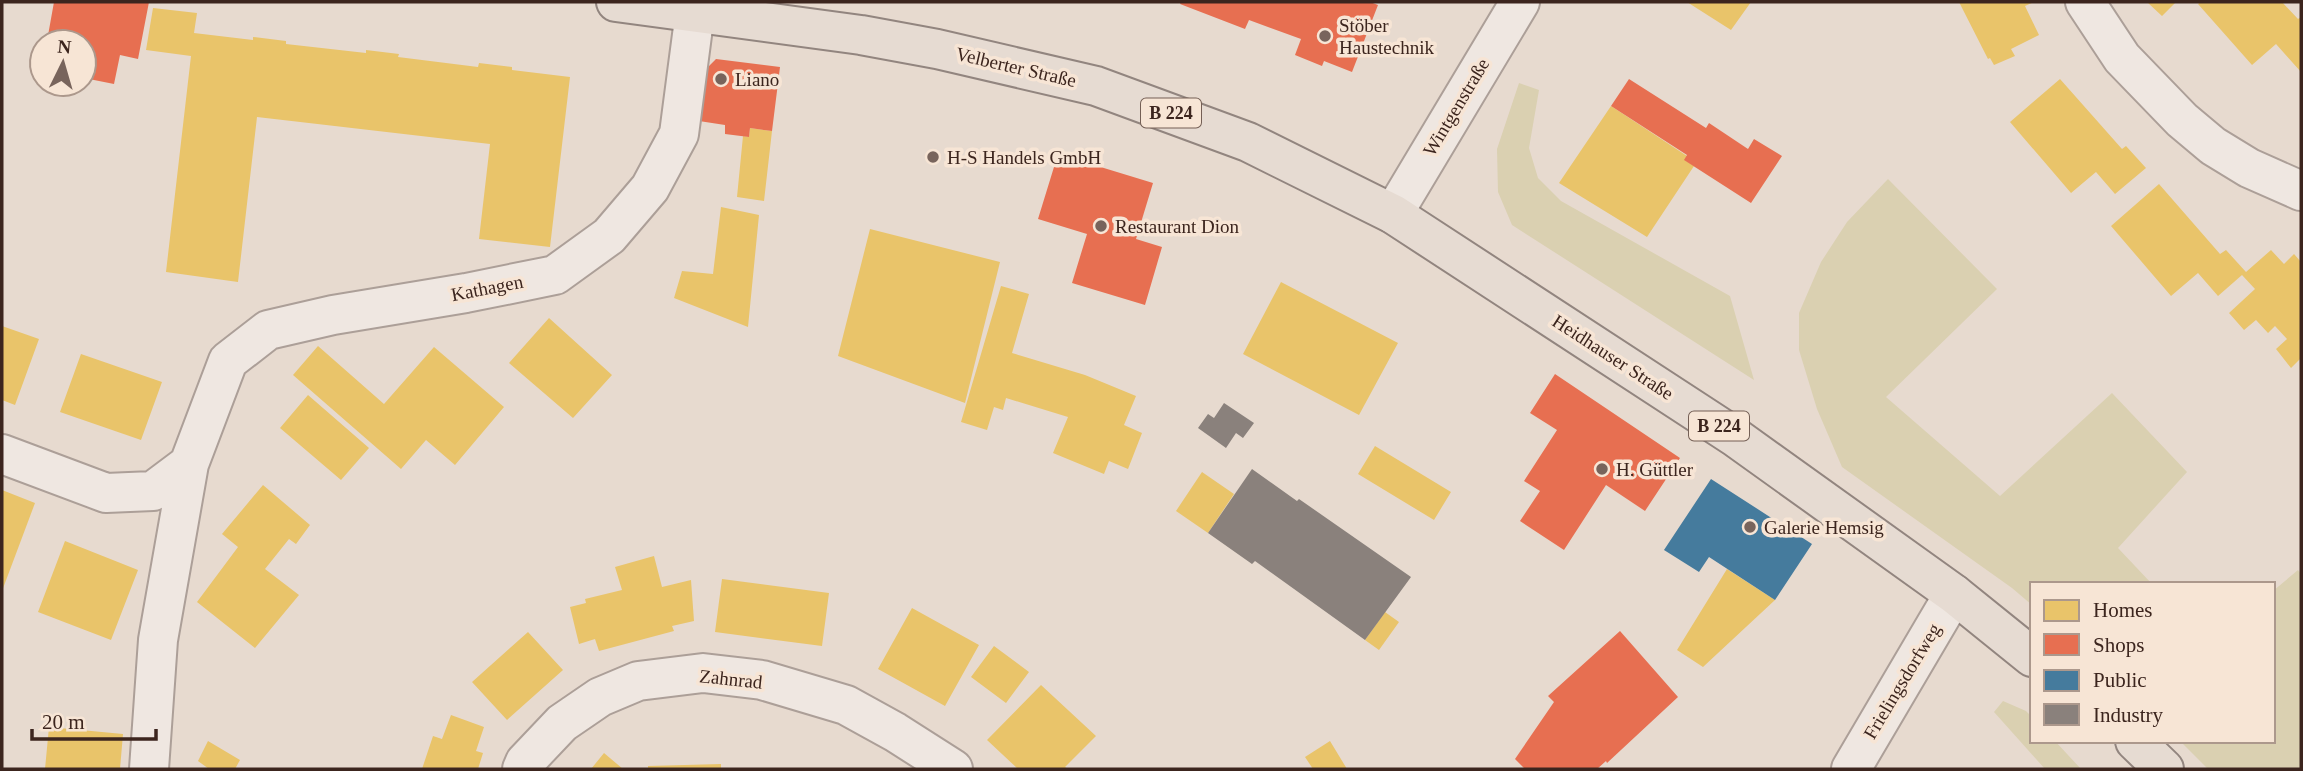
<svg xmlns="http://www.w3.org/2000/svg" width="2303" height="771" font-family="'Times New Roman',serif">
	<rect width="100%" height="100%" fill="#e7dacf"/>
	<path fill="#dad0b1" d="M1519 83 1539 90 1529 148 1538 178 1561 201 1730 296 1754 380 1512 225 1498 192 1497 149Z
		M1888 179 1997 289 1886 397 2000 496 2112 393 2187 472 2118 548 2152 584H2032V605L2012 588 1842 467 1817 409 1799 350V313L1821 262 1847 222Z
		M2298 570 2301 574V769H2208L2180 741H2273V591Z
		M2003 701 2026 711 2032 717V741H2055L2081 769H2045L1994 712Z"/>
	<path fill="#e9c46a" d="M1687 2H1751L1731 30Z
		M1959 2H2034L2025 6 2039 35 2011 49 2015 56 1994 65 1990 58 1988 59Z
		M2147 2H2176L2162 16Z
		M2201 2H2282L2298 19 2301 17V72L2276 44 2252 65 2198 4Z
		M153 8 197 13 194 33 253 40V37L286 41V44L366 53V50L399 54 398 57 478 67 479 63 512 67V70L570 77 550 247 479 239 490 144 257 117 238 282 166 272 191 56 146 50Z
		M2060 79 2122 149 2126 146 2146 168 2115 194 2096 172 2071 193 2010 122Z
		M1611 106 1687 156 1685 160 1694 166 1647 237 1559 183Z
		M750 128 772 131 764 201 737 197 743 136 749 137Z
		M2159 184 2220 254 2226 250 2246 272 2271 250 2284 264 2294 254 2301 262V358L2291 368 2276 349 2287 339 2275 326 2268 333 2256 320 2244 330 2229 313 2255 289 2242 275 2218 296 2198 273 2171 296 2111 226Z
		M721 207 759 215 748 327 674 298 682 271 713 274Z
		M870 229 1000 262 965 403 838 356Z
		M1281 282 1398 343 1359 415 1243 354Z
		M1001 286 1029 294 1012 353 1085 375 1136 396 1124 425 1142 433 1128 469 1109 461 1104 474 1053 453 1068 417 1006 398 1003 410 994 407 987 430 961 422Z
		M549 318 612 375 573 418 509 363Z
		M2 326 39 339 15 405 2 400Z
		M318 346 384 404 434 347 504 407 455 465 426 440 401 469 293 375Z
		M81 354 162 382 141 440 60 412Z
		M308 395 369 448 341 480 280 428Z
		M1375 446 1451 492 1434 520 1358 474Z
		M1202 472 1234 494 1208 533 1176 511Z
		M263 485 310 525 296 544 289 539 265 569 299 595 255 648 197 602 238 547 222 534Z
		M2 490 35 503 2 591Z
		M65 541 138 570 111 640 38 612Z
		M654 556 662 587 691 580 694 621 672 626 674 631 599 651 595 639 579 644 570 607 586 603 585 599 622 590 615 567Z
		M1727 569 1775 600 1703 667 1677 650Z
		M722 579 829 593 822 646 715 632Z
		M912 608 979 645 945 706 878 669Z
		M1385 612 1399 622 1379 650 1365 640Z
		M528 632 563 670 507 720 472 682Z
		M994 646 1029 672 1006 703 971 677Z
		M1041 685 1096 736 1065 767 1068 769H1018L987 740Z
		M451 715 484 727 476 751 483 753 478 769H422L433 736 442 739Z
		M49 727 123 734 120 769H45Z
		M208 741 240 760 235 769H209L198 761Z
		M1330 741 1347 769H1313L1305 757Z
		M604 753 623 769H591Z
		M721 764V769H648V766Z"/>
	<path fill="#e76f51" d="M54 2H149L138 59 120 55 114 84 84 78V42L47 41Z
		M1181 2H1370L1378 5 1352 72 1324 61 1322 66 1295 55 1301 39 1249 20 1245 29 1180 4Z
		M716 59 780 67 772 131 750 128 749 137 725 134V125L699 121 705 70Z
		M1629 79 1706 128 1709 123 1748 149 1754 139 1782 156 1751 203 1684 160 1687 155 1611 106Z
		M1058 154 1153 183 1136 239 1162 247 1145 305 1072 283 1087 234 1038 219Z
		M1555 374 1680 458 1645 511 1606 485 1564 550 1520 521 1540 491 1524 481 1557 430 1530 413Z
		M1620 631 1678 697 1607 763 1606 761 1597 769H1525L1515 759 1554 702 1548 696Z"/>
	<path fill="#457b9d" d="M1711 479 1812 544 1775 600 1709 557 1699 572 1664 550Z"/>
	<path fill="#8a817c" d="M1224 403 1254 423 1243 438 1236 433 1226 448 1198 428 1208 414 1214 418Z
		M1252 469 1297 501 1299 499 1411 577 1365 640 1255 561 1252 564 1208 533Z"/>
	<g fill="none" stroke-linecap="round" stroke-linejoin="round">
		<defs>
			<path id="street" d="M2085 2 2122 58 2182 120 2213 146 2249 168 2301 191
				M1393 214 1520 2
				M2 454 106 493 153 491 189 464 228 361 268 330 333 315 466 293 555 275 609 236 650 188 679 134 695 12
				M149 769 158 640 189 464
				M522 769 525 762 562 723 600 697 638 681 703 673 762 680 846 705 895 732 953 769
				M1851 769 1954 594"/>
			<path id="primary" d="M616 2 861 35 937 49 1096 86 1248 142 1393 214 1735 437 1954 594 2032 657
				M2135 741 2164 769"/>
		</defs>
		<use href="#street" stroke="#ac9f98" stroke-width="42"/>
		<use href="#primary" stroke="#92857f" stroke-width="42"/>
		<use href="#street" stroke="#efe7e1" stroke-width="38"/>
		<use href="#primary" stroke="#e6dbd2" stroke-width="38"/>
	</g>
	<g fill="#78645c" stroke="#f7e5d5" stroke-width="2.5">
		<circle cx="1325" cy="36" r="7"/>
		<circle cx="721" cy="79" r="7"/>
		<circle cx="933" cy="157" r="7"/>
		<circle cx="1101" cy="226" r="7"/>
		<circle cx="1602" cy="469" r="7"/>
		<circle cx="1750" cy="527" r="7"/>
	</g>
	<g text-anchor="middle" dominant-baseline="central" stroke-width="7" stroke-linejoin="round" paint-order="stroke">
		<g fill="#f7e5d5" stroke="#745f55" stroke-width="2">
			<rect x="1141" y="98.5" width="60" height="29" rx="5"/>
			<rect x="1689" y="411.5" width="60" height="29" rx="5"/>
		</g>
		<g font-size="18" font-weight="bold" fill="#3c251e">
			<text x="1171" y="113">B 224</text>
			<text x="1719" y="426">B 224</text>
		</g>
		<g font-size="19" fill="#3c251e" stroke="#f7e5d5" text-anchor="start">
			<text x="1339" y="25">Stöber<tspan x="1339" dy="22">Haustechnik</tspan></text>
			<text x="735" y="79">Liano</text>
			<text x="947" y="157">H-S Handels GmbH</text>
			<text x="1115" y="226">Restaurant Dion</text>
			<text x="1616" y="469">H. Güttler</text>
			<text x="1764" y="527">Galerie Hemsig</text>
		</g>
		<g font-size="19" fill="#3c251e" stroke="#f7e5d5">
			<text transform="translate(1016 67) rotate(13)">Velberter Straße</text>
			<text transform="translate(1456 107) rotate(-59)">Wintgenstraße</text>
			<text transform="translate(487 288) rotate(-11)">Kathagen</text>
			<text transform="translate(1613 357) rotate(33)">Heidhauser Straße</text>
			<text transform="translate(731 679) rotate(6)">Zahnrad</text>
			<text transform="translate(1902 681) rotate(-59)">Frielingsdorfweg</text>
		</g>
	</g>
	<rect width="2303" height="771" fill="none" stroke="#3c251e" stroke-width="7"/>
	<rect x="2030" y="582" width="245" height="161" fill="#f7e5d5" stroke="#ac988c" stroke-width="2"/>
	<rect x="2044" y="600" width="35" height="21" fill="#e9c46a" stroke="#ac988c" stroke-width="2"/>
	<text x="2093" y="617" font-size="21" fill="#3c251e">Homes</text>
	<rect x="2044" y="634" width="35" height="21" fill="#e76f51" stroke="#ac988c" stroke-width="2"/>
	<text x="2093" y="652" font-size="21" fill="#3c251e">Shops</text>
	<rect x="2044" y="670" width="35" height="21" fill="#457b9d" stroke="#ac988c" stroke-width="2"/>
	<text x="2093" y="687" font-size="21" fill="#3c251e">Public</text>
	<rect x="2044" y="704" width="35" height="21" fill="#8a817c" stroke="#ac988c" stroke-width="2"/>
	<text x="2093" y="722" font-size="21" fill="#3c251e">Industry</text>
	<g transform="translate(63 63) rotate(5)"><circle r="33" fill="#f7e5d5" stroke="#ac988c" stroke-width="2"/>
	<path d="M0-5L12 26L0 18L-12 26Z" fill="#78645c"/>
	<text y="-10" font-size="19" font-weight="bold" text-anchor="middle" fill="#3c251e">N</text>
	</g>
	<path d="M32 729v10h124v-10" fill="none" stroke="#3c251e" stroke-width="3.5"/>
	<text x="42" y="729" font-size="21" fill="#3c251e" stroke="#f7e5d5" stroke-width="5" paint-order="stroke">20 m</text>
</svg>
